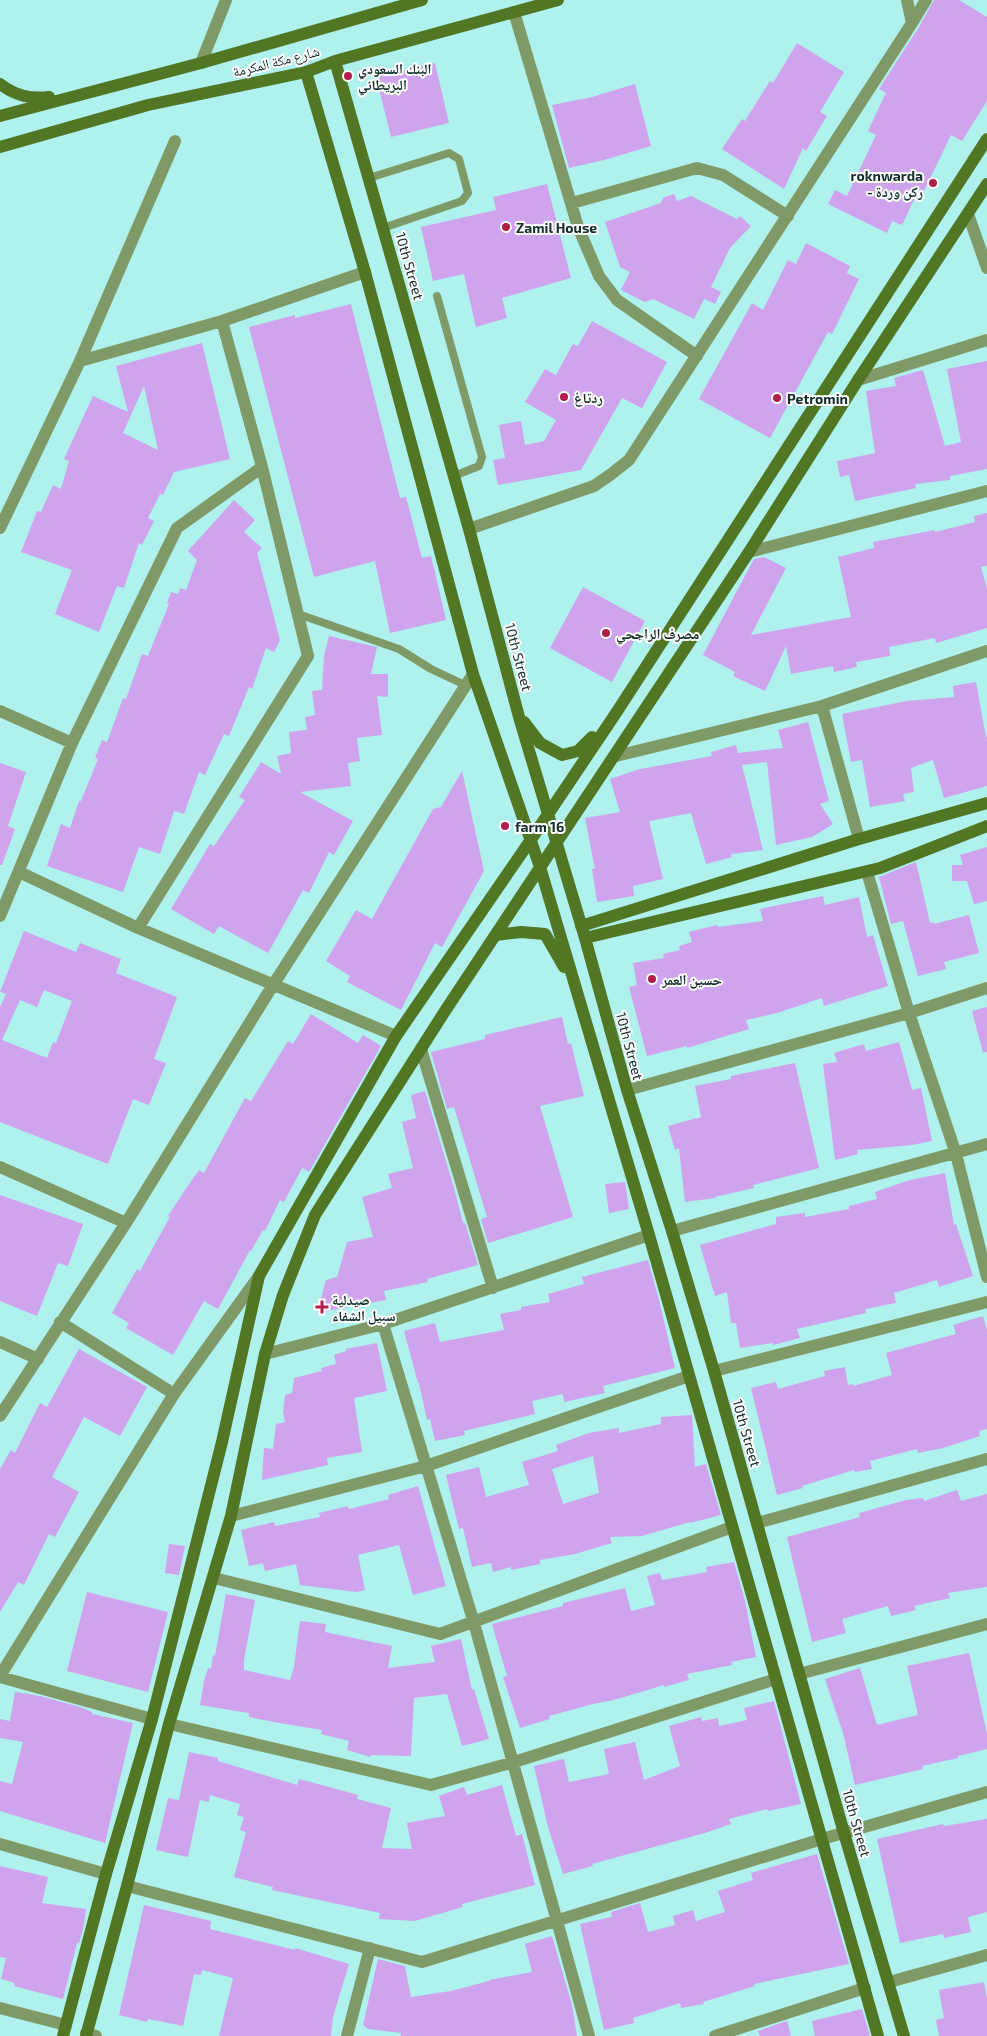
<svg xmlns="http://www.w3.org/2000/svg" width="987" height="2036" font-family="'Exo 2','Noto Naskh Arabic',sans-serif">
	<rect width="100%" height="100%" fill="#aff1ed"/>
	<path fill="#cfa3ee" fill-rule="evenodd" d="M934 0H959L987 17V101L962 141 951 135 924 191 919 189 902 225 892 221 887 233 828 204 835 190 847 196 876 135 868 131 886 93 879 89 919 27Z
		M797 43 844 72 820 112 827 116 806 151 803 148 784 189 722 149 742 119 745 121 770 81 773 83Z
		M435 63 449 123 391 137 376 77Z
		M635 84 651 146 604 160 569 168 552 105 592 97Z
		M547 184 571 278 502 298 507 318 476 327 464 274 433 281 421 227 496 210 493 197Z
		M674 194 677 201 691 196 737 219 740 216 751 226 730 248 711 287 721 292 715 304 704 299 694 319 653 299 645 302 621 290 630 272 620 267 605 222 661 203 663 198Z
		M806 243 850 266 847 273 859 279 832 334 828 332 770 438 699 399 752 303 763 310 788 260 796 264Z
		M351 304 400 498 406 497 422 558 431 556 446 620 390 633 375 561 314 577 249 327 295 315V318Z
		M592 321 667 362 642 408 622 398 581 470 498 485 493 460 505 458 499 425 521 421 525 445 544 441 556 420 525 402 545 369 556 375 573 344 578 346Z
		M202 343 230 459 174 472 163 495 160 494 148 518 154 521 142 545 139 543 124 588 117 586 99 632 55 614 72 570 21 552 37 511 41 512 53 485 61 489 69 461 64 459 93 396 128 412 116 366ZM144 386 158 450 123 433Z
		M987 361V469L950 476V480L915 484 916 488 855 501 849 475 840 477 837 461 875 453 866 391 896 386 894 378 923 370 945 446 961 442 947 369Z
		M234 500 255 520 244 532 262 548 257 553 280 640 274 652 266 648 252 689 249 687 229 736 224 734 205 775 199 772 184 814 174 811 160 854 139 847 123 892 47 866 61 824 70 828 79 801H81L98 759 95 758 102 740 107 742 123 698 126 699 142 654 148 656 169 604 167 603 171 592 178 594 180 588 186 590 197 560 188 551Z
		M987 513V566L981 567 987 588V628L936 643 935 638 889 647 890 656 856 662 857 667 834 672 833 666 791 674 786 646 765 691 733 676 735 672 703 655 754 559 764 557 786 568 751 635 851 617 838 557 874 548 873 542 935 530V532L975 522 974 516Z
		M583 587 645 621 612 682 550 648Z
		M329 636 377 647 371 674H388V697L377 696 382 735 357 738 360 761 348 763 351 786 300 792 353 821 334 855 329 852 309 893 303 890 268 953 219 926 214 934 171 909 210 844 214 846 245 800 239 797 261 762 281 774 277 756 291 753 289 732 307 730 305 717 315 715 312 691 322 690 324 656Z
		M976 682 986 737 987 736V786L944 798 933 760 911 768 914 792 903 794 905 801 870 807 862 760 851 762 842 714 907 701 954 697 953 686Z
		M808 722 829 801 820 804 833 824 812 837 776 845 767 762 742 765 763 850 731 854 732 857 706 864 691 813 649 821 663 879 633 886 634 896 597 902 592 869H595L585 818 620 812 610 779 640 769 712 756 711 752 736 745 738 753 783 748 778 730Z
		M0 763 26 772 8 826 15 829 2 865H0Z
		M462 771 484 871 442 947 435 943 401 1010 347 982 350 976 326 961 356 910 372 919 433 809 441 807Z
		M987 847V901L974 904 967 881H952V865H963L960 855Z
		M916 862 930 923 934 922V924L969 915 979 953 944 962 946 969 918 976 903 921 891 924 879 877Z
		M823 896 825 905 859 897 867 937 873 935 888 986 824 1006 822 998 777 1013 746 1020 749 1029 687 1048V1046L647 1056 629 987 637 985 633 963 664 958 663 954 680 950 679 946 692 942 689 932 717 925 718 927 763 921 760 909Z
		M24 931 76 952 80 943 121 959 116 973 177 997 154 1059 166 1063 149 1105 133 1099 108 1164 0 1122V1007L6 994 0 992ZM44 990 72 1001 56 1043 53 1042 47 1058 2 1040 20 1000 37 1007Z
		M987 1007V1052L983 1053 972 1011Z
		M311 1014 358 1043 363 1035 381 1046 309 1172 302 1168 284 1202 280 1200 265 1231 263 1230 251 1251 250 1250 218 1309 204 1301 173 1355 126 1328 129 1323 112 1313 137 1269 140 1271 170 1217 168 1216 185 1190 199 1170 204 1173 245 1098 251 1101 288 1041 293 1044Z
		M562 1017 568 1044 571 1043 584 1096 540 1106 573 1217 488 1243 481 1219 487 1217 454 1107 447 1109 431 1052 485 1039V1035Z
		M899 1042 912 1090 921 1088 932 1141 912 1145 857 1150 858 1154 835 1160 823 1064 837 1062 834 1053 864 1044 866 1051Z
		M795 1063 819 1168 753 1185 754 1188 715 1197V1198L685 1202 679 1148 675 1150 668 1126 701 1117 695 1086 731 1079V1076Z
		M425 1091 454 1188 463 1223H465L478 1265 427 1279 428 1282 384 1291 386 1300 322 1312 320 1301 326 1280 337 1277 347 1242 373 1237 362 1197 392 1188 388 1174 413 1168 402 1122 416 1118 411 1095Z
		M945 1173 954 1225 956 1224 973 1276 939 1287 937 1280 894 1293 896 1303 865 1309 866 1313 797 1329 800 1338 773 1345V1343L740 1348 736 1323H731L727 1292 715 1296 700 1245 776 1224V1217L805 1213V1217L849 1209V1206L877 1199 875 1192 910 1180Z
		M625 1182 629 1209 609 1213 605 1184Z
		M0 1195 83 1224 68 1266 58 1263 37 1316 0 1301Z
		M648 1260 660 1304 675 1368 603 1386 605 1393 564 1402 563 1394 532 1401 535 1414 464 1431 465 1435 435 1441 430 1419 427 1420 419 1383H418L404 1331 435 1323 440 1342 504 1330 500 1314 521 1310V1307L550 1302 548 1294 584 1284 582 1277Z
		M983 1316 987 1330V1429L979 1431 980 1436 943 1448 918 1453 917 1449 870 1461 872 1469 855 1472 854 1470 802 1486 803 1488 777 1495 751 1388 776 1382 778 1389 825 1376 824 1371 845 1367 848 1385 853 1384V1386L892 1375 886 1353 956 1334 953 1325Z
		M377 1343 387 1391 354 1398 362 1452 327 1458 328 1465 262 1480 264 1448 273 1449 276 1424 285 1422 283 1412 285 1395 292 1393 294 1378 322 1371 321 1368 336 1364 334 1355 346 1351V1349Z
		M79 1349 147 1387 120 1436 84 1417 52 1477 79 1492 55 1537 49 1534 24 1585 18 1582 0 1612V1469L11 1450 15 1453 40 1403 47 1407Z
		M692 1415 695 1467 706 1464 721 1515 690 1523V1522L642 1536 610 1537 612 1543 575 1554 540 1560V1564L511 1570V1567L493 1572 491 1563 472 1567 463 1528 459 1529 446 1475 479 1467 486 1497 529 1485 522 1462 558 1451 556 1445 589 1433 619 1428V1433L661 1424V1417ZM593 1456 599 1493 563 1504 552 1469Z
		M418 1486 446 1586 413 1595 399 1545 358 1555 365 1590 357 1592 300 1585 296 1564 265 1571 263 1563 249 1566 241 1530 274 1522 275 1526 320 1517 319 1513 348 1506 349 1509 389 1499 388 1495Z
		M957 1490 961 1501 987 1494V1587L948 1593 950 1598 914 1606 916 1610 891 1616 888 1606 842 1619 846 1633 812 1642 787 1537 860 1517 859 1513 906 1500 923 1498 924 1501Z
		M169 1544 185 1546 179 1575 165 1573Z
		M734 1562 745 1601 756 1657 731 1662 732 1665 687 1674 689 1680 664 1687V1685L614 1700 593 1704 549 1716 550 1719 520 1728 503 1677 507 1676 492 1624 563 1606V1603L625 1588 631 1611 655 1605 647 1576 660 1573 662 1580 707 1572 706 1567Z
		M87 1592 168 1612 148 1692 67 1671Z
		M226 1594 255 1600 244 1660V1670L290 1680 294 1667 300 1621 326 1624 325 1632 392 1646 388 1668 435 1662 431 1646 461 1639 472 1690 474 1689 489 1739 462 1746 447 1694 414 1698 411 1756 371 1755V1757L347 1750 349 1741 321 1734 322 1730 279 1723 249 1717V1713L200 1705 204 1681 208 1668 211 1669 213 1655 215 1656Z
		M969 1653 987 1734V1749L958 1756V1758L922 1766 923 1769 855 1785 843 1733 825 1679 860 1668 877 1725 918 1715 907 1666Z
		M15 1692 40 1696 80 1707 92 1712V1714L133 1723 105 1843 0 1811V1781L12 1784 23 1742 0 1738V1719L10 1721Z
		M774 1701 801 1804 768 1811 767 1809 729 1819 731 1824 705 1833 592 1864 593 1866 563 1874 548 1827 534 1766 564 1759 569 1782 609 1774 604 1749 635 1742 644 1780 680 1766 669 1726 701 1717 702 1721 718 1718 719 1726 747 1720 744 1708Z
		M189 1752 218 1758V1761L297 1785 299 1779 329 1787 358 1795 357 1799 391 1808 382 1848 412 1849 407 1823 445 1816 439 1796 464 1787 467 1795 502 1785 516 1836 522 1834 535 1885 462 1904 463 1907 415 1921 379 1919 380 1913 272 1890 273 1887 234 1877 246 1832 240 1830 244 1817 237 1815 240 1804 210 1795 209 1802 200 1800 188 1857 156 1850 168 1798 179 1800Z
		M987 1819V1912L968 1917 971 1932 944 1938 943 1934 900 1943 877 1839 943 1824 944 1826Z
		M817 1854 849 1964 754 1984 755 1986 703 2002 704 2004 681 2008 680 2003 633 2018 634 2023 604 2030 580 1924 612 1917 611 1912 640 1903 648 1932 675 1925 673 1916 693 1910 696 1921 725 1912 718 1891 753 1880 751 1873Z
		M0 1866 48 1877 42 1903 86 1909 83 1930 79 1943H77L63 1999 14 1986 15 1983 1 1979 6 1958 0 1957Z
		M144 1905 211 1921 210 1929 295 1950V1948L349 1964 333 2017 331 2036H219L233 1978 202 1970 201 1975 194 1974 183 2026 148 2019 147 2022 119 2015Z
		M552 1936 572 2005 577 2036H401V2033L368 2029 363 2025 378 1959 405 1966 411 1997 451 1991 489 1981V1980L532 1972 525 1944Z
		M984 1982 987 1999V2036H939L936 2020 944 2018 939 1990Z
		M862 2009 870 2036H815L812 2021Z
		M787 2021 791 2036H760L758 2031Z"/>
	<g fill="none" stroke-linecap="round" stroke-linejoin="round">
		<path stroke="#809a67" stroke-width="8" d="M369 178 449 153 459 159 468 193 462 201 383 228
			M437 296 482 457 479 466 454 476
			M298 614 399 649 431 669 465 685"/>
		<path stroke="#809a67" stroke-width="12" d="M514 12 578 227 599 276 617 300 697 356
			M912 23 926 0
			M201 63 226 0
			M572 203 697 168 723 175 788 216
			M968 214 987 268
			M80 361 175 141
			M858 380 987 340
			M0 528 80 361 222 321 365 272
			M469 529 594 486 610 475 629 460 912 23 907 0
			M749 552 987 491
			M822 706 859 839
			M0 711 72 743
			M616 756 822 706 987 651
			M19 872 138 928 396 1036
			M867 872 909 1013 956 1154 987 1277
			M0 916 72 743 177 528 262 467
			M138 928 308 656 262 467 222 321
			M421 1049 493 1288
			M627 1090 909 1013 987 988
			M0 1167 126 1223
			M672 1231 987 1144
			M60 1322 174 1394
			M383 1324 474 1623 589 2036
			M0 1342 38 1359
			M265 1354 383 1324 649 1235
			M714 1371 987 1302
			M0 1416 126 1223 273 985 473 674
			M231 1516 426 1466 689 1376
			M757 1523 987 1459
			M214 1578 440 1634 732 1527
			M799 1674 987 1624
			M0 1676 174 1394 259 1276
			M0 1677 152 1719
			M169 1724 431 1785 514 1762 776 1679
			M0 1844 106 1874
			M127 1886 422 1962 822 1839 987 1792
			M889 1982 987 1955
			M0 2008 66 2025
			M86 2033 96 2036
			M347 2036 370 1948
			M715 2036 865 1988"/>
		<path stroke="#517624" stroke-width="12" d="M335 61 469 529 519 717 585 938 627 1090 672 1231 714 1371 844 1833 904 2036
			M306 72 365 272 473 674 540 867 649 1235 878 2036
			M0 84C16 96 30 99 49 97
			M0 116 201 63 422 0
			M0 147 148 105 306 72 335 61 558 0
			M524 722 540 743 562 755 578 751 592 737
			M581 926 859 839 987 803
			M496 935 521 932 545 934 564 967
			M585 938 880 868 987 826
			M63 2036 106 1874 152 1719 222 1442 259 1276 396 1036 530 841 618 710 987 139
			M86 2036 127 1886 169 1724 231 1516 265 1354 283 1295 315 1215 445 1011 749 552 858 380 987 184"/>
	</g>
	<g fill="#b01e49" stroke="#fff" stroke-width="2">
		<circle cx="348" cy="76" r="5"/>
		<circle cx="933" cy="183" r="5"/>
		<circle cx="506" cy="227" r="5"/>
		<circle cx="564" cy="397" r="5"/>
		<circle cx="777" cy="398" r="5"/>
		<circle cx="606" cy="633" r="5"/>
		<circle cx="505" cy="826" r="5"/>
		<circle cx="652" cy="979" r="5"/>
		<path d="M319.5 1299.5h5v5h5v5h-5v5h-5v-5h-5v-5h5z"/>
	</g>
	<g text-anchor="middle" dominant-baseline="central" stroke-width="4" stroke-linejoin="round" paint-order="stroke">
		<g font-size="14" fill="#122e2c" stroke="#fff">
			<text transform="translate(276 61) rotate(-14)">شارع مكة المكرمة</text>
			<text transform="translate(410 266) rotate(74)">10th Street</text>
			<text transform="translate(519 657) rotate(75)">10th Street</text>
			<text transform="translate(630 1046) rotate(75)">10th Street</text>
			<text transform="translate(747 1433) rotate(74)">10th Street</text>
			<text transform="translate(857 1823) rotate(74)">10th Street</text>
		</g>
		<g font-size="14" font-weight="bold" fill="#122e2c" stroke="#fff" text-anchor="start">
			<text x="358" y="68">البنك السعودي<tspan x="358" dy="16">البريطاني</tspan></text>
			<text x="923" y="175" text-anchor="end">roknwarda<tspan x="923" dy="16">- ركن وردة</tspan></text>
			<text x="516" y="227">Zamil House</text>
			<text x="574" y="397">ردتاغ</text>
			<text x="787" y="398">Petromin</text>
			<text x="616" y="633">مصرف الراجحي</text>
			<text x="515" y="826">farm 16</text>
			<text x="662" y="979">حسين العمر</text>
			<text x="332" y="1299">صيدلية<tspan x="332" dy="16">سبيل الشفاء</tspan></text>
		</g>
	</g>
</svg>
